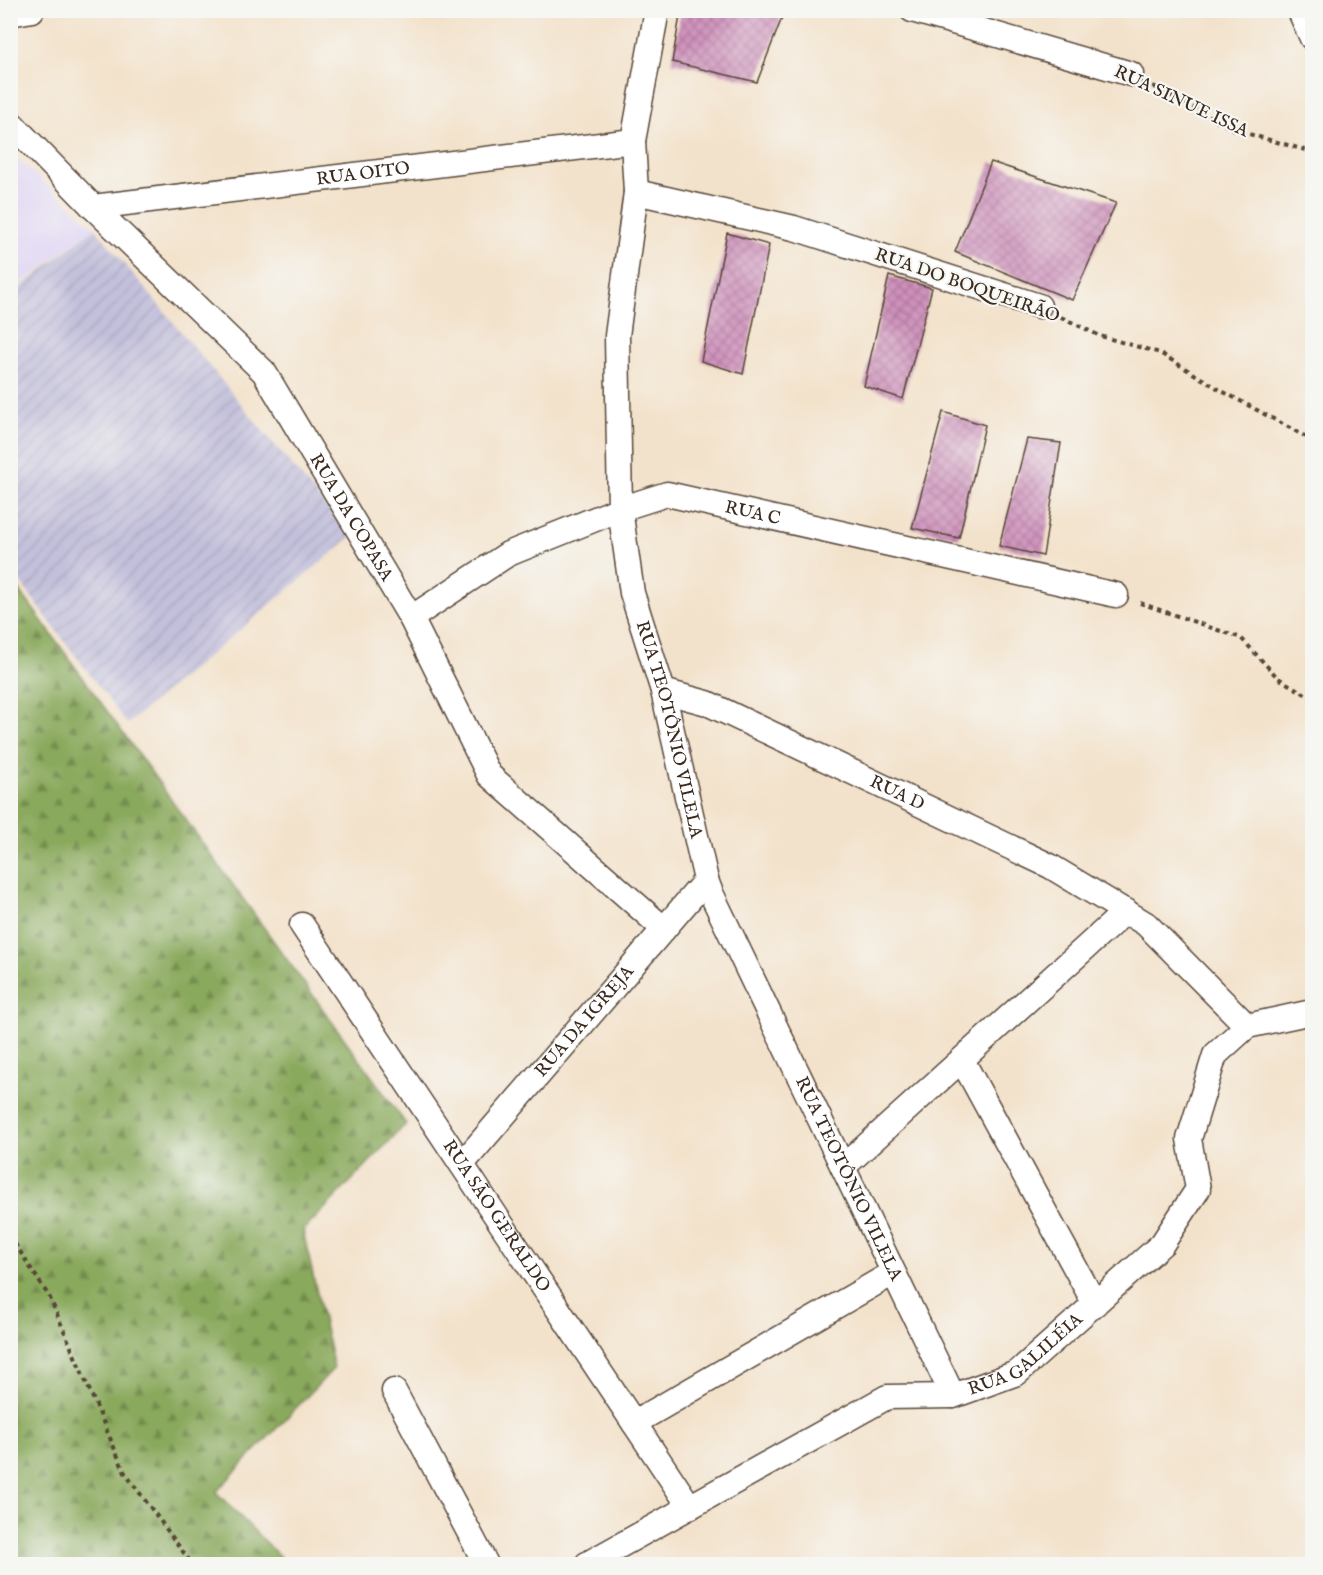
<svg xmlns="http://www.w3.org/2000/svg" width="1323" height="1575" font-family="'IM FELL English',serif">
	<defs>
		<pattern id="industrial-furrows" width="10" height="10" patternUnits="userSpaceOnUse" patternTransform="scale(1.5)"><rect width="10" height="10" fill="#c3c0db"/><path d="M-1 1l2-2M0 10L10 0M9 11l2-2" fill="none" stroke="#a8a5bc"/></pattern>
		<pattern id="forest-firs" width="22" height="20" patternUnits="userSpaceOnUse" patternTransform="scale(1.5)"><rect width="22" height="20" fill="#89a95c"/><path d="M5 1l3.5 6h-7zM16 11l3.5 6h-7z" fill="#718a4b"/></pattern>
		<pattern id="building-cross-hatch" width="8" height="8" patternUnits="userSpaceOnUse" patternTransform="scale(1.5)"><rect width="8" height="8" fill="#cf90bc"/><path d="M0 0l8 8M0 8l8-8" fill="none" stroke="#a97698"/></pattern>
	</defs>
	<rect width="100%" height="100%" fill="#f6f6f2"/>
	<filter id="ink" filterUnits="userSpaceOnUse"><feTurbulence type="fractalNoise" baseFrequency=".0167" numOctaves="2"/><feDisplacementMap in="SourceGraphic" scale="12" xChannelSelector="R" yChannelSelector="G"/><feConvolveMatrix kernelMatrix="1 2 1 2 8 2 1 2 1" color-interpolation-filters="sRGB"/></filter>
	<filter id="wash" filterUnits="userSpaceOnUse"><feTurbulence type="fractalNoise" baseFrequency=".008" numOctaves="4" result="noise"/><feDisplacementMap in="SourceGraphic" scale="24" xChannelSelector="R" yChannelSelector="G"/><feGaussianBlur stdDeviation="1.35" result="paint"/><feColorMatrix in="noise" values="0 0 0 0 0 0 0 0 0 0 0 0 0 0 0 0 0 1.4 0 .05"/><feComposite in="paint" operator="in"/></filter>
	<g filter="url(#wash)">
		<rect width="100%" height="100%" fill="#f3e2cb"/>
		<path fill="#dfd4f5" d="M11 153 95 228 11 291Z"/>
		<path fill="url(#industrial-furrows)" d="M95 228 351 537 127 724 11 570V295Z"/>
		<path fill="url(#forest-firs)" stroke="#626a3d" stroke-width="1.5" d="M10 577 406 1124 303 1231 334 1368 216 1492 287 1564H11Z"/>
		<g id="blocks">
			<path fill="url(#building-cross-hatch)" d="M681 10H785L757 82 672 62Z
				M991 162 1116 203 1072 300 955 252Z
				M727 233 769 245 743 374 701 361Z
				M889 276 932 288 903 399 864 386Z
				M943 412 985 425 959 538 912 528Z
				M1027 439 1061 443 1043 556 999 546Z"/>
		</g>
	</g>
	<g filter="url(#ink)">
		<use href="#blocks" fill-opacity="0" stroke="#574638" stroke-width="1.5"/>
		<g fill="none" stroke-linecap="round" stroke-linejoin="round">
			<defs>
				<g id="street">
					<path id="s1" d="M657 10 633 141 636 192 617 336 620 509 632 593 663 691 706 880 711 893 953 1396"/>
					<path d="M912 10 1131 74"/>
					<path d="M1307 10 1302 16 1312 38"/>
					<path d="M10 14 32 10"/>
					<path id="s2" d="M10 122 93 207 264 372 411 618 489 775 664 929"/>
					<path d="M636 192 794 228 1039 306"/>
					<path id="s3" d="M93 207 633 141"/>
					<path id="s4" d="M411 618 508 554 620 509 667 494 1116 595"/>
					<path id="s5" d="M663 691 707 703 1050 866 1146 924 1247 1026"/>
					<path id="s6" d="M302 925 690 1507"/>
					<path d="M962 1060 1095 1304"/>
					<path id="s7" d="M462 1164 706 880"/>
					<path d="M843 1167 1126 911"/>
					<path d="M394 1391 486 1564"/>
					<path d="M634 1423 893 1273"/>
					<path id="s8" d="M587 1564 887 1397 953 1396 1017 1373 1162 1244 1198 1189 1189 1139 1215 1055 1247 1026 1312 1012"/>
				</g>
			</defs>
			<use href="#street" stroke="#574638" stroke-width="27"/>
			<path stroke="#574638" stroke-width="4" stroke-dasharray="4.5 4.5" stroke-linecap="butt" d="M1153 86 1235 130 1312 152
				M1061 317 1100 336 1160 353 1222 391 1312 440
				M1140 603 1241 638 1278 678 1312 698
				M10 1236 50 1298 125 1473 192 1564"/>
			<use href="#street" stroke="#fff" stroke-width="24"/>
		</g>
	</g>
	<g text-anchor="middle" dominant-baseline="central" stroke-width="4.5" stroke-linejoin="round" paint-order="stroke">
		<g font-size="18" fill="#3b2a1e" stroke="#f6f6f2">
			<text transform="translate(1181 102) rotate(25)">RUA SINUE ISSA</text>
			<text stroke="none"><textPath href="#s3" startOffset="272">RUA OITO</textPath></text>
			<text transform="translate(967 286) rotate(19)">RUA DO BOQUEIRÃO</text>
			<text stroke="none"><textPath href="#s4" startOffset="374">RUA C</textPath></text>
			<text stroke="none"><textPath href="#s2" startOffset="526">RUA DA COPASA</textPath></text>
			<text stroke="none"><textPath href="#s1" startOffset="729">RUA TEOTÔNIO VILELA</textPath></text>
			<text stroke="none"><textPath href="#s5" startOffset="256">RUA D</textPath></text>
			<text stroke="none"><textPath href="#s7" startOffset="188">RUA DA IGREJA</textPath></text>
			<text stroke="none"><textPath href="#s1" startOffset="1215">RUA TEOTÔNIO VILELA</textPath></text>
			<text stroke="none"><textPath href="#s6" startOffset="350">RUA SÃO GERALDO</textPath></text>
			<text stroke="none"><textPath href="#s8" startOffset="494">RUA GALILÉIA</textPath></text>
		</g>
	</g>
	<rect width="1323" height="1575" fill="none" stroke="#f6f6f2" stroke-width="36"/>
</svg>
